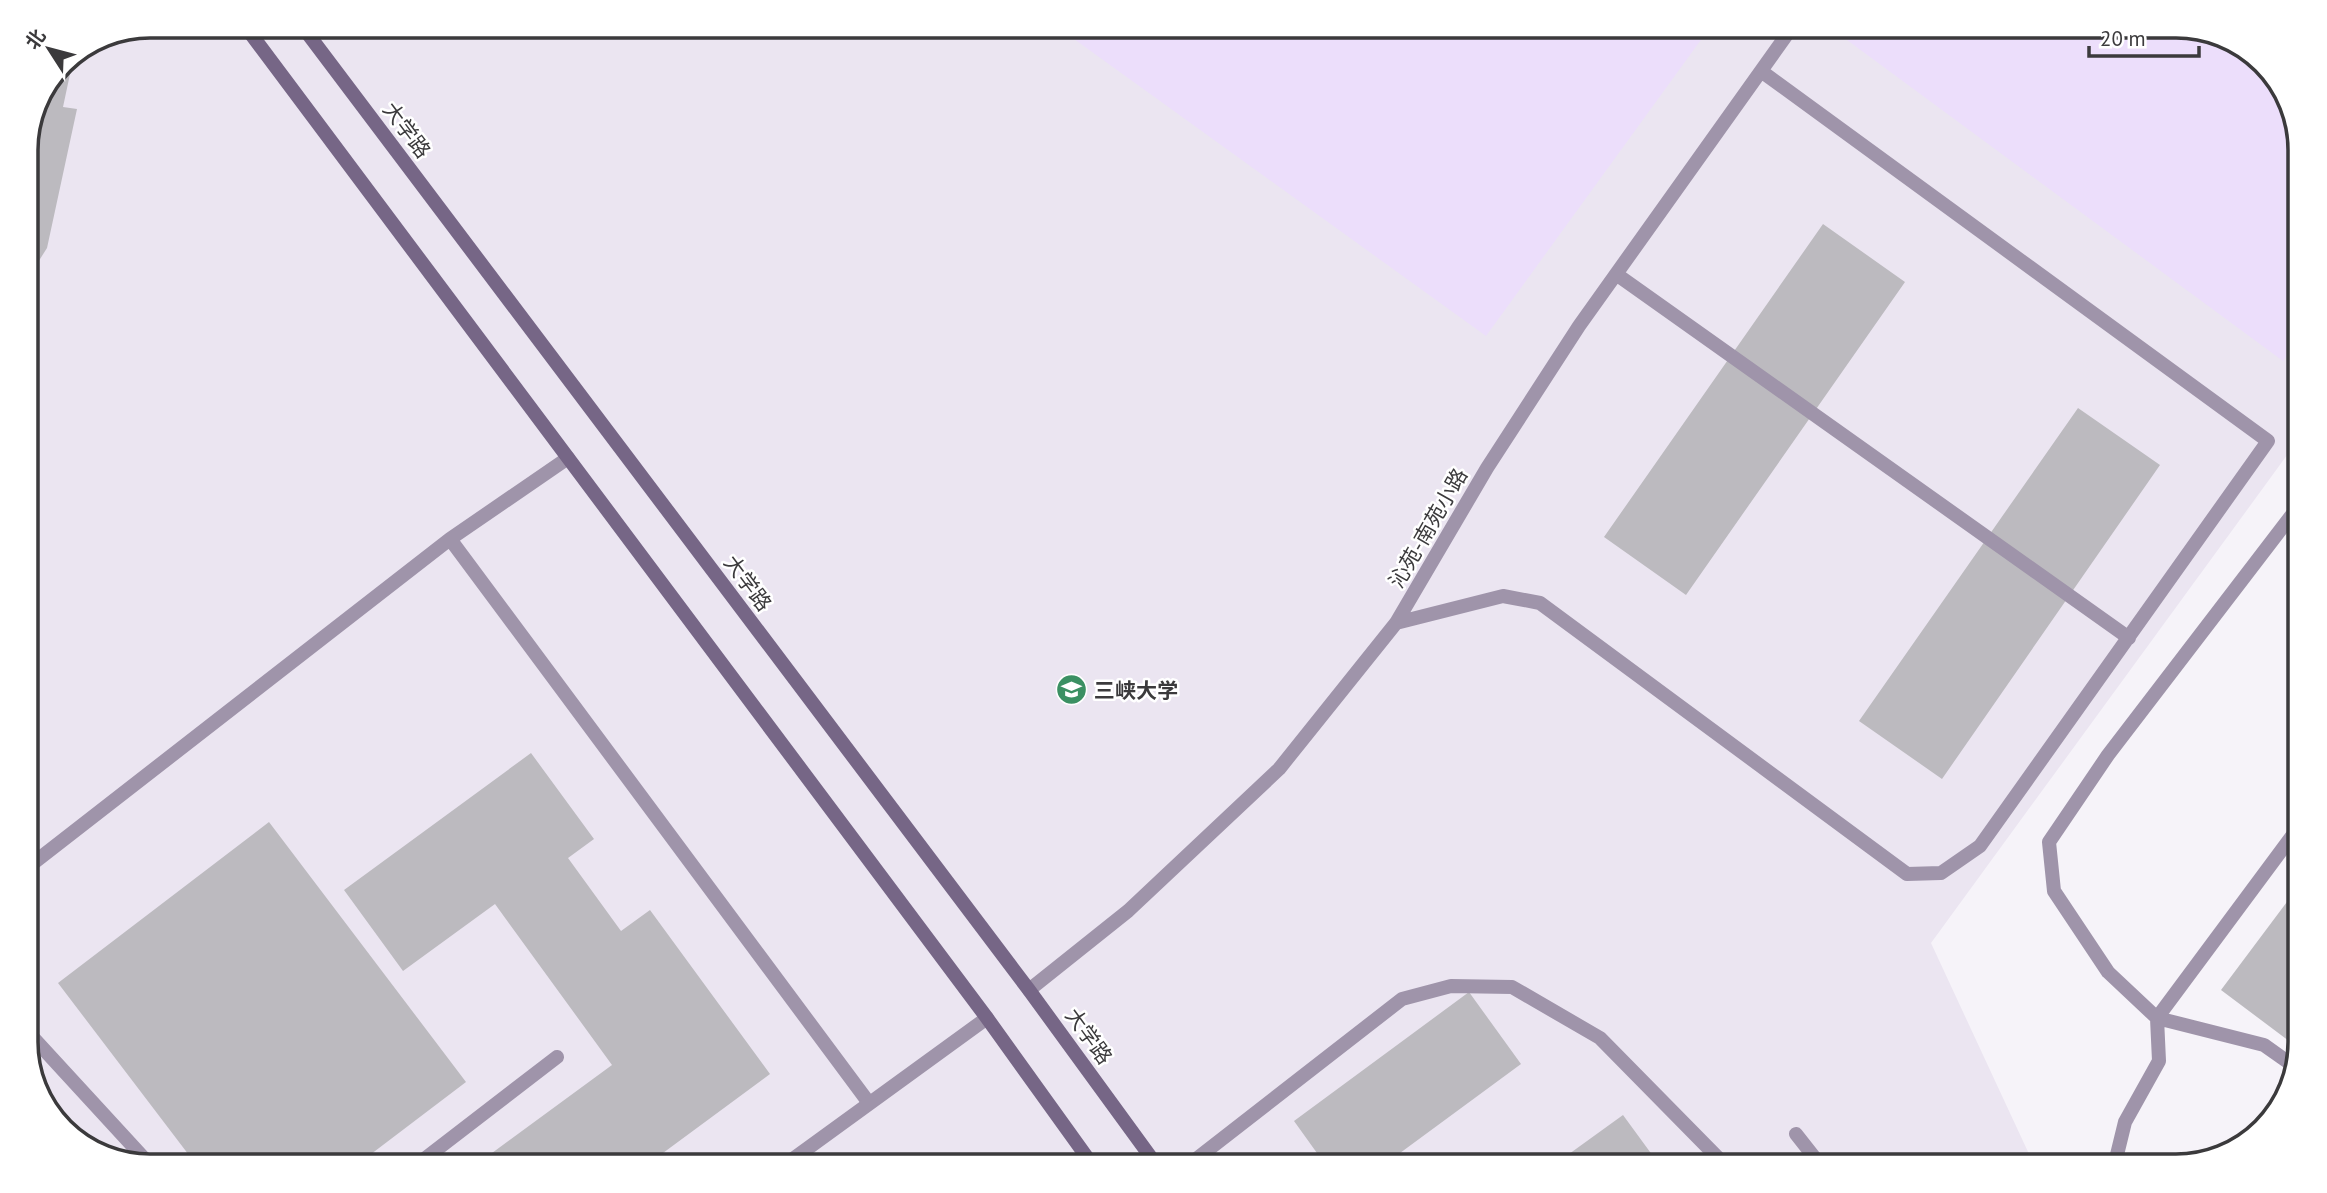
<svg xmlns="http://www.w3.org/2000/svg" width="2327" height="1193" font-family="'PT Sans','Noto Sans SC',sans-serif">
	<rect width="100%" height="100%" fill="#f6f3f9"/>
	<path fill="#ebe5f1" d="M150 26H2177L2232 39 2280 82 2300 142 2301 436 1931 943 2035 1167H150L95 1154 47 1112 27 1051 26 142 63 62 103 36Z"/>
	<path fill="#ecdefb" d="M1056 26H1711L1486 336Z
		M1858 26H2177L2232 39 2280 82 2301 142V337L2283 361 1847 40Z"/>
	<path fill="#bcbabf" d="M68 58 73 60 63 107 77 109 47 248 35 267 27 272 26 142 63 62Z
		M1823 224 1905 282 1686 595 1604 537Z
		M2078 408 2160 465 1942 779 1859 721Z
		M531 753 594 839 568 858 621 931 650 910 770 1074 644 1167H473L612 1065 495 904 403 971 344 890Z
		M269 822 466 1082 354 1167H198L58 983Z
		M2298 887 2301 889V1043L2297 1047 2221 990Z
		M1469 992 1521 1064 1381 1167H1327L1294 1121Z
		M1623 1115 1661 1167H1551Z"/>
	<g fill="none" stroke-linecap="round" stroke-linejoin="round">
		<path stroke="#9f94aa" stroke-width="14" d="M1616 274 2129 638
			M450 539 869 1103
			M1396 623 1503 596 1540 603 1907 874 1941 873 1980 846 2268 441 1761 71
			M27 868 450 539 568 458
			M1029 990 1128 911 1279 769 1396 623 1487 468 1579 326 1793 26
			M27 1031 152 1167
			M2295 1067 2264 1045 2157 1018 2108 972 2054 891 2049 842 2108 755 2301 503
			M1796 1134 1822 1167
			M414 1167 557 1057
			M1186 1167 1402 999 1451 986 1512 987 1600 1038 1727 1167
			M2114 1167 2125 1122 2159 1061 2157 1018 2301 824"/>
		<path stroke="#9f94aa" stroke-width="14" d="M782 1167 987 1018"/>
		<path stroke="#766686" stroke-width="14" d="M245 26 987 1018 1094 1167
			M302 26 1029 990 1158 1167"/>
	</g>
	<defs>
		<symbol id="university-disc" viewBox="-11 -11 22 22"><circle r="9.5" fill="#3b9063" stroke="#fff"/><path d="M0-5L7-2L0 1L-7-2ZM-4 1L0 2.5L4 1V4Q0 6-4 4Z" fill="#fff"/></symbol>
	</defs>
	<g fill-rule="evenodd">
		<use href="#university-disc" x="1054" y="672" width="35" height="35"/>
	</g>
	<g text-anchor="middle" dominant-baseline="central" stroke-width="5" stroke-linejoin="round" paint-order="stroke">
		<g font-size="21" fill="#3b3a3c" stroke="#fff">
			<text transform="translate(407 130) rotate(53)">大学路</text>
			<text transform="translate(1428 528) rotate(-60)">沁苑-南苑小路</text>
			<text transform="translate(748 583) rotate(53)">大学路</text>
			<text transform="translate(1089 1036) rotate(54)">大学路</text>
		</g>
		<g font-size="21" font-weight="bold" fill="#3b3a3c" stroke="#fff" text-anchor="start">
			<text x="1094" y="690">三峡大学</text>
		</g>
	</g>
	<path d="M0 0H2327V1193H0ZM150 38H2176A112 112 0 0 1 2288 150V1042A112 112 0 0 1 2176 1154H150A112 112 0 0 1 38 1042V150A112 112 0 0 1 150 38Z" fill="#fff" fill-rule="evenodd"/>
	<path fill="none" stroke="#3b3a3c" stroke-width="3.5" d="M150 38H2176A112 112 0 0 1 2288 150V1042A112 112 0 0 1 2176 1154H150A112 112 0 0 1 38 1042V150A112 112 0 0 1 150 38Z"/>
	<g transform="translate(49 49) rotate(306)" stroke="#ffffff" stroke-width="5" paint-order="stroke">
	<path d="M0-5L12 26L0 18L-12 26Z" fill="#3b3a3c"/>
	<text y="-10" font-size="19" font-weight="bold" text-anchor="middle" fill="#3b3a3c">北</text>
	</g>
	<path d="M2089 46v10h110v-10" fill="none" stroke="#3b3a3c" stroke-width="3.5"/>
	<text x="2100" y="46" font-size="21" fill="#3b3a3c" stroke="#ffffff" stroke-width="5" paint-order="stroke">20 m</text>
</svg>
